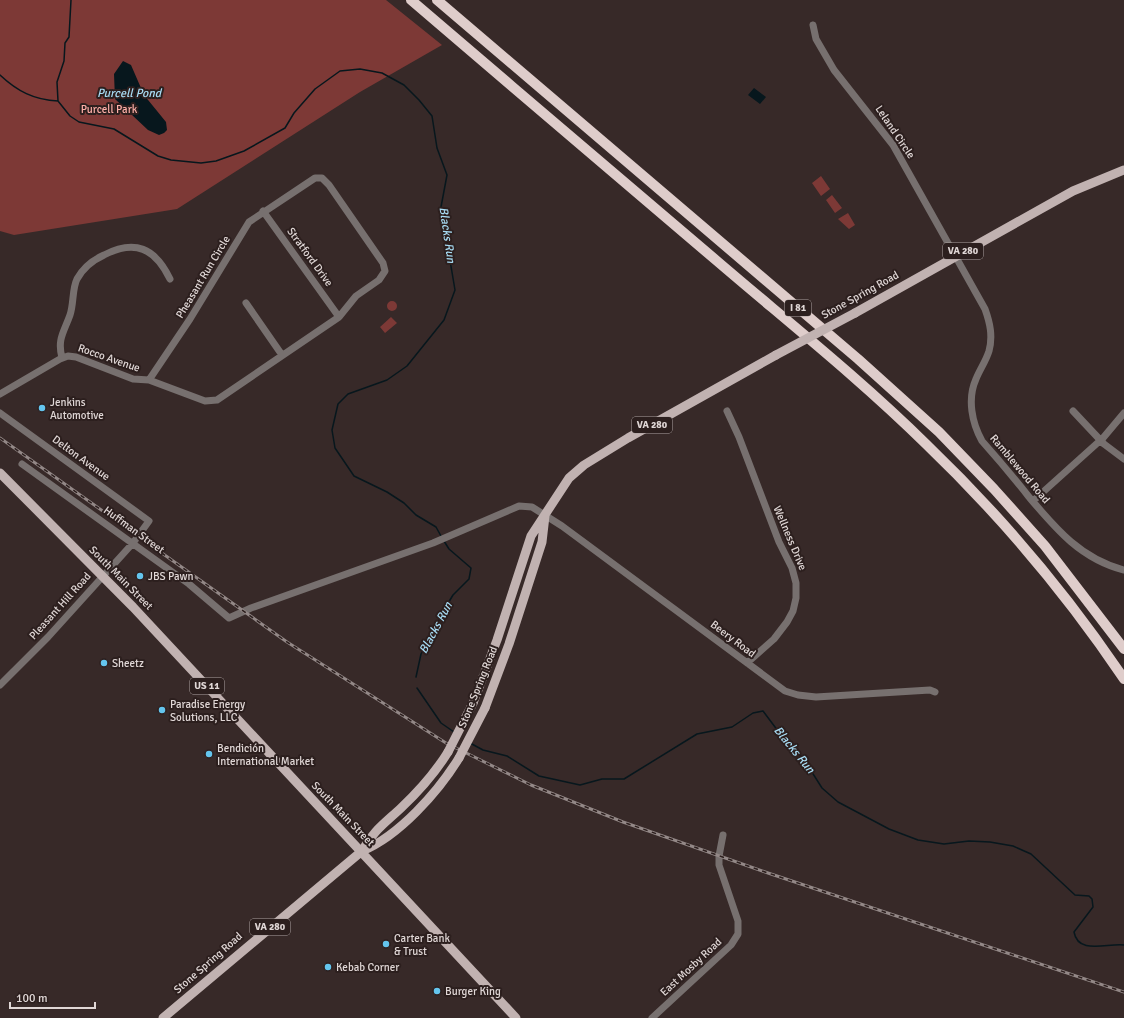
<svg xmlns="http://www.w3.org/2000/svg" width="1124" height="1018" font-family="Signika,sans-serif">
	<rect width="100%" height="100%" fill="#372928"/>
	<path fill="#7d3936" d="M0 0H386L442 45 360 92 177 209 14 235 0 231Z
		M821 176 830 189 821 196 812 183Z
		M832 195 842 208 835 213 826 200Z
		M848 213 855 225 849 229 838 219Z
		M387 306a5 5 0 1 1 10 0a5 5 0 1 1-10 0Z
		M391 317 397 323 385 333 380 327Z"/>
	<path fill="#07171d" d="M123 61 131 65 144 95 166 122 167 130 164 133 159 135 148 130 115 99 114 74Z
		M754 88 766 97 760 104 748 95Z"/>
	<g fill="none" stroke-linecap="round" stroke-linejoin="round">
		<path stroke="#07171d" stroke-width="1.5" d="M0 75C17 91 34 100 58 101L70 116 79 122 114 129 158 156 171 160 201 163 216 161 244 151 285 128 294 113 315 89 340 71 360 69 382 73 404 85 419 100 432 116 437 148 447 175 441 207 455 290 444 320 407 366 387 380 348 394 338 404 332 430 335 448 354 476 387 492 404 503 416 515 436 527 441 536
			M58 101 57 82 64 61 65 43 69 37 71 0
			M416 677 421 654 447 605 453 595 469 579 471 568 449 549 444 541
			M417 688 441 723 454 732
			M470 743 483 750 507 756 539 776 580 785 602 779H624L697 734 732 727 753 713 763 711 790 747 803 758 822 788 838 802 889 829 918 840 944 844 969 841 990 842 1013 846 1031 854 1075 895 1089 896 1092 899 1093 907 1074 932C1078 955 1107 943 1124 945"/>
		<path stroke="#77706f" stroke-width="7" d="M813 25 816 39 834 70 893 145 985 309C990 323 993 336 989 351 986 361 980 369 976 379 967 399 972 423 982 441 998 459 1014 478 1029 497 1056 529 1081 559 1124 570
			M315 178H322L329 185 383 263 385 271 379 280 356 296 339 317 217 400 205 401 149 380 190 319 249 222Z
			M263 211 339 317
			M246 303 282 355
			M62 358C57 339 64 332 70 315 74 303 72 289 77 279 83 268 93 260 104 255 135 239 155 248 170 279
			M0 394 60 359 68 356 76 357 133 379 149 380
			M727 411 739 437 779 542 792 568 796 583V598L793 611 787 622 774 639 747 663
			M1073 411 1104 444 1124 459
			M0 413 149 521 133 543 48 637 0 685
			M22 464 189 584 229 618 251 608 433 543 519 506 532 507 562 526 785 691 798 695 816 697 930 690 935 692
			M1033 501 1103 438 1124 413
			M652 1018 731 945 738 934V921L719 865V856L723 835"/>
		<path stroke="#c1b2b1" stroke-width="9" d="M855 313 1073 191 1124 170
			M0 473 133 607 516 1018
			M473 703 497 640 531 536 569 478 584 465 628 438 776 355
			M485 708 509 644 542 542 545 516
			M362 851C373 831 385 823 401 808 419 791 435 773 448 752
			M163 1018 362 851C399 836 438 792 459 758"/>
		<path stroke="#dfcdcb" stroke-width="10" d="M411 0C513 87 615 175 717 261 787 321 860 379 926 444 1000 515 1067 594 1124 679
			M437 0 858 359 939 432 994 489 1045 546 1124 649"/>
		<defs>
			<path id="rail" d="M0 438 287 642 446 743 531 785 623 822 768 873 1124 992"/>
		</defs>
		<use href="#rail" stroke="#938887" stroke-width="3"/>
		<use href="#rail" stroke="#2c1f1e" stroke-width="1.5" stroke-dasharray="4.5" stroke-linecap="butt"/>
		<path stroke="#c1b2b1" stroke-width="9" d="M776 355 855 313
			M448 752 473 703
			M459 758 485 708"/>
	</g>
	<g fill="#64c5ee" stroke="#2c1f1e" stroke-width="1.5">
		<circle cx="42" cy="408" r="4"/>
		<circle cx="140" cy="576" r="4"/>
		<circle cx="104" cy="663" r="4"/>
		<circle cx="162" cy="710" r="4"/>
		<circle cx="209" cy="754" r="4"/>
		<circle cx="386" cy="944" r="4"/>
		<circle cx="328" cy="967" r="4"/>
		<circle cx="437" cy="991" r="4"/>
	</g>
	<g text-anchor="middle" dominant-baseline="central" stroke-width="4" stroke-linejoin="round" paint-order="stroke">
		<g fill="#2c1f1e" stroke="#aaa09f" stroke-width="1">
			<rect x="943" y="243" width="40" height="16" rx="3"/>
			<rect x="785" y="300" width="26" height="16" rx="3"/>
			<rect x="632" y="417" width="40" height="16" rx="3"/>
			<rect x="190" y="678" width="34" height="16" rx="3"/>
			<rect x="250" y="919" width="40" height="16" rx="3"/>
		</g>
		<g font-size="10" font-weight="bold" fill="#e0d7d6">
			<text x="963" y="251">VA 280</text>
			<text x="798" y="308">I 81</text>
			<text x="652" y="425">VA 280</text>
			<text x="207" y="686">US 11</text>
			<text x="270" y="927">VA 280</text>
		</g>
		<g font-size="11" fill="#ffb0a9" stroke="#2c1f1e">
			<text x="109" y="109">Purcell Park</text>
		</g>
		<g font-size="11" fill="#e0d7d6" stroke="#2c1f1e">
			<text transform="translate(895 132) rotate(56)">Leland Circle</text>
			<text transform="translate(310 257) rotate(54)">Stratford Drive</text>
			<text transform="translate(203 277) rotate(-59)">Pheasant Run Circle</text>
			<text transform="translate(860 295) rotate(-29)">Stone Spring Road</text>
			<text transform="translate(109 358) rotate(19)">Rocco Avenue</text>
			<text transform="translate(81 458) rotate(36)">Delton Avenue</text>
			<text transform="translate(1020 469) rotate(50)">Ramblewood Road</text>
			<text transform="translate(134 530) rotate(36)">Huffman Street</text>
			<text transform="translate(790 538) rotate(67)">Wellness Drive</text>
			<text transform="translate(121 578) rotate(45)">South Main Street</text>
			<text transform="translate(60 606) rotate(-48)">Pleasant Hill Road</text>
			<text transform="translate(733 639) rotate(37)">Beery Road</text>
			<text transform="translate(478 687) rotate(-68)">Stone Spring Road</text>
			<text transform="translate(343 814) rotate(46)">South Main Street</text>
			<text transform="translate(208 963) rotate(-41)">Stone Spring Road</text>
			<text transform="translate(691 967) rotate(-43)">East Mosby Road</text>
		</g>
		<g font-size="11" fill="#e0d7d6" stroke="#2c1f1e" text-anchor="start">
			<text x="50" y="402">Jenkins<tspan x="50" dy="13">Automotive</tspan></text>
			<text x="148" y="576">JBS Pawn</text>
			<text x="112" y="663">Sheetz</text>
			<text x="170" y="704">Paradise Energy<tspan x="170" dy="13">Solutions, LLC</tspan></text>
			<text x="217" y="748">Bendición<tspan x="217" dy="13">International Market</tspan></text>
			<text x="394" y="938">Carter Bank<tspan x="394" dy="13">&amp; Trust</tspan></text>
			<text x="336" y="967">Kebab Corner</text>
			<text x="445" y="991">Burger King</text>
		</g>
		<g font-size="12" font-style="italic" fill="#a8dcf4" stroke="#2c1f1e">
			<text x="129" y="93">Purcell Pond</text>
			<text transform="translate(447 235) rotate(82)">Blacks Run</text>
			<text transform="translate(436 628) rotate(-62)">Blacks Run</text>
			<text transform="translate(794 750) rotate(51)">Blacks Run</text>
		</g>
	</g>
	<path d="M10 1002v6h85v-6" fill="none" stroke="#e0d7d6" stroke-width="2"/>
	<text x="16" y="1002" font-size="12" fill="#e0d7d6" stroke="#2c1f1e" stroke-width="3" paint-order="stroke">100 m</text>
</svg>
